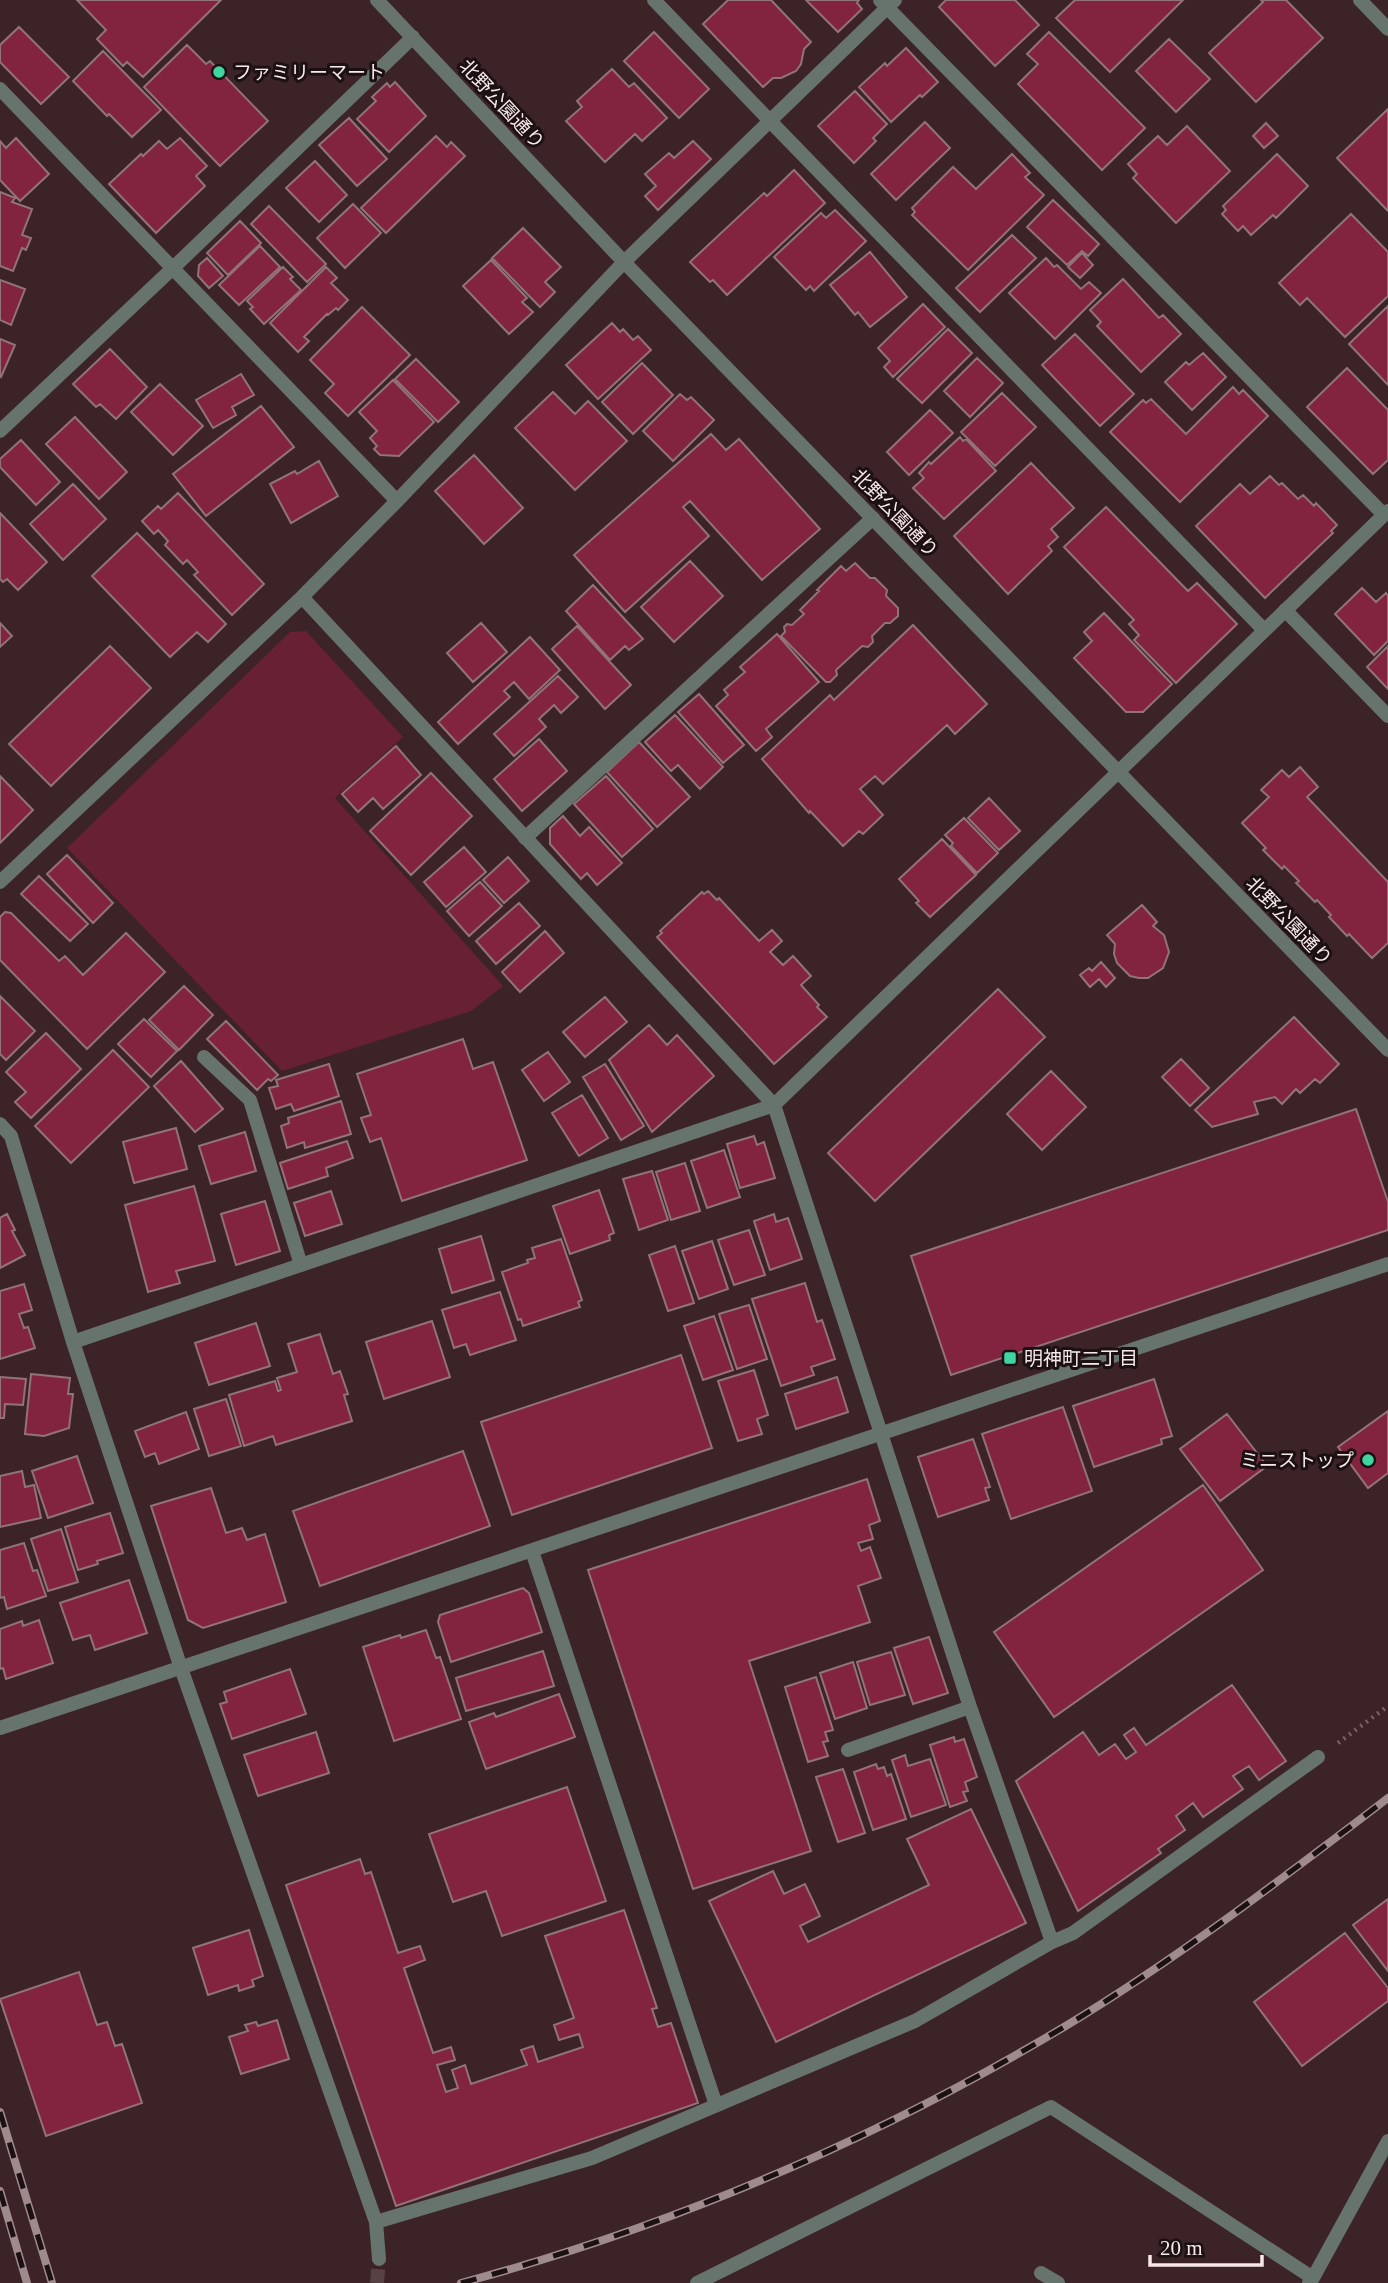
<svg xmlns="http://www.w3.org/2000/svg" width="1388" height="2283" font-family="'Times New Roman','Noto Sans JP',serif">
	<rect width="100%" height="100%" fill="#3b2327"/>
	<path fill="#682033" d="M306 631 403 737 335 798 503 986 471 1011 282 1071 67 848 290 632Z"/>
	<path fill="#82243f" stroke="#917378" stroke-width="2" d="M77 0H221L143 77 127 62 123 66 97 39 106 30Z
		M728 0H771L811 42 804 49 801 64 796 71 781 78H773L763 87 703 24Z
		M806 0H859L857 3 862 9 838 32Z
		M946 0H1015L1039 25 995 66 939 7Z
		M1075 0H1183L1110 72 1056 18Z
		M1261 0H1286L1323 38 1256 102 1209 53 1263 2Z
		M19 27 69 77 41 104 0 62V45Z
		M654 32 709 89 679 118 624 61Z
		M1049 32 1145 128 1102 170 1018 84 1038 64 1027 54Z
		M1169 39 1210 79 1176 112 1136 71Z
		M187 45 206 64 210 61 268 121 220 166 144 87Z
		M906 48 938 82 922 97 920 95 891 122 859 87 885 63 887 66Z
		M103 51 161 110 132 137 109 114 107 116 73 81Z
		M612 69 629 87 634 83 667 118 642 141 635 134 605 162 566 121 582 107 577 101Z
		M395 82 426 116 389 152 357 119 376 101 372 97 387 83 390 87Z
		M855 91 887 124 873 138 876 141 854 163 818 126Z
		M1388 109V211L1337 158Z
		M349 118 387 159 357 186 319 145Z
		M925 122 950 148 896 200 871 174Z
		M1266 123 1278 136 1264 148 1253 136Z
		M1187 126 1230 171 1176 223 1133 178 1137 174 1128 164 1158 136 1167 145Z
		M436 136 447 147 451 142 465 156 386 233 361 208Z
		M16 138 49 174 20 201 0 180V141L6 148Z
		M180 138 207 166 196 176 205 186 156 233 109 184 141 154 143 156 159 141 167 149Z
		M693 141 711 159 658 210 645 196 656 186 645 174 669 153 674 158Z
		M1012 154 1030 173 1025 177 1044 195 968 270 912 215 915 212 912 208 953 167 976 189Z
		M1277 154 1308 186 1276 218 1273 215 1251 235 1243 226 1238 231 1222 214 1226 210 1223 206Z
		M315 161 347 195 319 222 286 188Z
		M794 170 825 203 727 295 713 280 710 282 690 262 764 193 767 196Z
		M0 192 15 198 12 202 32 209 22 235 31 238 26 250 22 248 13 271 0 266Z
		M1053 200 1099 244 1088 256 1082 251 1067 265 1027 227Z
		M353 204 381 233 345 268 317 238Z
		M269 206 326 264 307 282 251 224Z
		M835 210 866 241 814 291 810 286 806 290 774 257 821 213 826 218Z
		M1351 214 1388 252V296L1345 337 1307 298 1300 305 1279 283Z
		M240 221 261 243 228 275 207 253Z
		M523 228 561 267 545 282 555 292 540 307 492 258Z
		M1012 235 1036 258 980 312 956 288Z
		M260 246 280 267 239 305 219 285Z
		M870 252 907 297 870 327 858 312 855 315 830 285Z
		M1082 253 1093 265 1080 278 1068 267Z
		M207 258 223 276 209 288 198 276 199 265Z
		M1046 258 1054 267 1057 265 1081 289 1089 282 1101 293 1055 339 1009 293Z
		M491 260 527 298 522 302 533 312 509 334 463 286Z
		M283 267 293 277 290 279 301 290 264 324 250 309 253 307 247 301Z
		M326 267 337 278 331 283 348 300 338 310 336 308 328 315 327 314 304 337 309 341 298 352 270 323Z
		M1123 279 1159 318 1163 315 1181 334 1141 372 1097 326 1101 322 1090 310Z
		M0 280 25 289 11 325 0 320Z
		M923 304 945 327 893 377 884 367 890 361 878 348Z
		M1388 306V385L1349 344Z
		M362 307 410 355 348 416 325 393 334 384 310 360Z
		M612 323 620 332 623 329 633 340 638 336 651 350 598 399 566 365Z
		M948 329 972 353 922 403 897 379Z
		M1075 334 1134 394 1100 426 1042 365Z
		M0 339 15 345 1 377 0 376Z
		M110 349 147 387 116 419 100 404 96 407 73 384Z
		M1203 353 1226 377 1192 410 1165 382 1186 362 1189 365Z
		M977 358 1003 383 970 417 944 391Z
		M416 359 459 402 438 422 395 379Z
		M642 363 673 395 633 434 602 402Z
		M1347 368 1388 410V460L1373 474 1307 407Z
		M241 374 254 395 232 407 236 415 213 428 196 400Z
		M393 380 434 422 399 456 380 455 374 449 377 446 370 438 377 431 359 412Z
		M160 384 203 426 173 455 131 412Z
		M1233 387 1239 394 1243 390 1268 416 1180 502 1110 432 1143 400 1146 403 1151 399 1186 434Z
		M553 392 575 414 588 401 627 441 575 490 515 428Z
		M1002 393 1036 427 995 466 961 432Z
		M680 394 687 400 691 397 714 420 673 461 643 431Z
		M261 406 294 447 206 516 173 474Z
		M930 410 953 433 909 475 887 452Z
		M75 417 127 472 99 499 46 444Z
		M711 434 726 450 739 439 820 529 762 580 690 501 683 507 709 536 625 612 574 555Z
		M960 437 963 441 966 439 996 471 944 519 913 488 924 478 919 473 929 462 931 464Z
		M21 440 60 482 36 505 0 467V459Z
		M474 455 523 508 484 544 435 491Z
		M319 461 338 496 291 523 270 484 295 471 297 474Z
		M1031 463 1074 508 1051 529 1058 537 1048 546 1052 551 1008 594 954 536Z
		M1270 476 1279 485 1282 483 1298 499 1303 495 1314 506 1316 503 1337 525 1331 531 1333 533 1265 598 1196 526 1240 484 1250 494Z
		M73 484 106 519 63 560 30 524Z
		M178 493 264 584 232 615 194 575 198 572 187 560 183 564 165 545 168 541 158 530 154 534 142 521 158 506 161 509Z
		M1106 507 1188 591 1197 583 1237 624 1176 683 1134 640 1139 635 1129 624 1134 620 1064 547Z
		M0 513 47 562 18 590 7 579 3 582 0 579Z
		M137 533 226 624 208 642 197 632 170 657 92 576Z
		M690 561 723 596 674 642 641 607Z
		M855 563 870 578H875L887 590 886 596 898 608V616L890 623H885L872 636 873 642 868 647 862 646 836 670 837 675 830 682H826L781 636 785 632 784 627 787 624 792 625 804 614 800 610 819 591 817 590 841 566 846 571Z
		M593 585 643 639 629 650 625 646 610 660 566 611Z
		M1362 588 1376 602 1386 593 1388 596V641L1374 655 1335 614Z
		M1104 613 1172 684 1143 712H1126L1074 658 1092 641 1084 632Z
		M0 623 12 636 0 647Z
		M481 623 507 652 473 682 447 653Z
		M913 625 987 704 955 734 947 725 883 784 875 776 860 789 883 815 863 834 859 831 843 846 810 811 809 813 762 759 830 695 834 700Z
		M577 626 631 685 605 709 552 649Z
		M777 634 819 682 766 729 772 737 756 751 716 706 728 695 724 690 745 672 740 667Z
		M530 637 560 670 529 699 514 682 504 691 510 697 458 744 438 722Z
		M110 646 151 688 51 786 9 744Z
		M1388 646V689L1367 667Z
		M558 676 578 697 561 713 554 705 539 719 546 727 514 756 494 734Z
		M699 694 744 745 723 763 678 712Z
		M675 715 723 767 700 789 678 765 671 771 645 742Z
		M539 739 567 771 522 811 494 779Z
		M639 742 690 797 657 827 607 772Z
		M396 746 421 775 383 809 373 798 358 812 342 794Z
		M1300 767 1318 787 1307 797 1388 882V943L1372 958 1349 934 1347 936 1329 917 1331 915 1317 900 1315 902 1296 883 1299 881 1284 866 1282 869 1263 850 1266 848 1242 823 1269 797 1261 790 1282 770 1289 777Z
		M431 773 472 816 411 875 370 831Z
		M0 776 33 810 0 843Z
		M606 776 653 829 622 857 574 804Z
		M989 798 1020 831 999 850 968 818Z
		M563 816 580 836 589 827 622 863 597 885 587 873 581 879 550 844V828Z
		M964 818 998 853 977 873 951 846 953 843 945 835Z
		M942 839 976 875 930 917 916 903 919 901 899 879Z
		M464 847 486 872 446 907 424 882Z
		M67 855 113 903 93 923 47 874Z
		M508 857 529 881 504 903 483 880Z
		M39 876 88 924 70 941 21 894Z
		M480 882 502 906 469 936 447 911Z
		M708 891 717 900 719 898 759 941 772 930 782 941 770 952 783 965 793 956 811 976 801 985 819 1005 817 1007 827 1017 774 1064 657 937 662 933 660 931 702 892 704 894Z
		M519 903 540 926 496 964 476 941Z
		M1142 905 1157 922 1153 926 1164 935 1169 952 1163 968 1148 978H1139L1130 976 1117 963 1114 954 1115 944 1107 935Z
		M5 912 11 913 59 961 65 956 83 975 126 933 165 972 87 1049 0 960V917Z
		M545 931 564 953 520 992 502 972Z
		M1101 962 1115 978 1106 987 1099 979 1090 987 1080 975 1089 968 1092 971Z
		M184 986 213 1015 179 1050 149 1020Z
		M998 989 1045 1037 875 1201 828 1153Z
		M0 996 35 1031 6 1060 0 1054Z
		M605 997 627 1022 585 1057 563 1032Z
		M1294 1017 1339 1064 1320 1083 1315 1079 1300 1093 1296 1089 1282 1104 1275 1097 1254 1102 1258 1114 1212 1127 1195 1110Z
		M144 1019 177 1051 151 1077 118 1044Z
		M226 1021 278 1075 271 1081 268 1079 257 1090 207 1039Z
		M649 1025 667 1045 677 1035 714 1076 652 1132 609 1060Z
		M46 1033 81 1069 31 1118 15 1102 26 1092 6 1072Z
		M463 1039 473 1069 493 1062 527 1160 402 1201 381 1138 370 1142 361 1118 371 1115 357 1074Z
		M113 1050 149 1087 71 1163 35 1126Z
		M548 1052 570 1082 544 1101 522 1070Z
		M1181 1059 1209 1088 1190 1106 1162 1077Z
		M181 1061 223 1109 195 1132 154 1086Z
		M329 1064 339 1096 294 1111 291 1104 276 1109 269 1088 278 1086 276 1080Z
		M605 1064 644 1126 621 1140 583 1077Z
		M1051 1071 1086 1107 1042 1150 1007 1114Z
		M582 1095 608 1138 579 1156 552 1113Z
		M341 1101 351 1134 305 1148 304 1142 287 1148 281 1126 289 1123 288 1118Z
		M1356 1109 1388 1202V1230L951 1375 911 1256Z
		M176 1128 187 1169 134 1183 123 1142Z
		M245 1132 256 1171 211 1184 199 1146Z
		M754 1136 757 1145 764 1142 775 1178 740 1188 727 1144Z
		M347 1141 353 1158 326 1168 328 1176 288 1189 280 1163Z
		M724 1150 740 1197 707 1208 691 1161Z
		M685 1163 700 1211 671 1220 656 1172Z
		M652 1171 668 1220 639 1230 623 1179Z
		M194 1186 215 1261 176 1271 180 1283 148 1292 125 1205Z
		M599 1190 614 1233 609 1235 610 1240 570 1254 553 1206Z
		M331 1191 342 1224 305 1236 294 1203Z
		M265 1201 280 1251 236 1265 221 1214Z
		M7 1214 15 1230 12 1231 25 1255 0 1268V1218Z
		M774 1214 776 1222 788 1218 802 1259 770 1270 754 1221Z
		M749 1230 765 1275 734 1285 718 1240Z
		M481 1236 494 1280 452 1293 439 1249Z
		M561 1239 582 1300 578 1302 580 1307 523 1326 521 1319 518 1320 502 1272 528 1263 527 1260 535 1258 532 1248Z
		M712 1241 728 1289 699 1299 682 1251Z
		M675 1246 694 1303 668 1311 649 1255Z
		M805 1283 817 1322 822 1320 835 1359 811 1367 814 1375 781 1386 752 1299Z
		M24 1284 32 1310 19 1314 24 1328 28 1327 35 1348 0 1359V1291Z
		M500 1292 516 1340 470 1355 466 1344 454 1348 442 1310Z
		M749 1305 767 1359 737 1369 719 1314Z
		M714 1316 733 1370 703 1380 684 1326Z
		M432 1321 450 1377 384 1399 366 1342Z
		M256 1323 270 1366 209 1385 195 1343Z
		M320 1334 333 1374 340 1371 348 1394 344 1395 352 1421 276 1445 273 1436 244 1446 229 1395 275 1381 278 1391 281 1390 277 1378 297 1372 288 1344Z
		M681 1355 712 1448 512 1515 481 1422Z
		M754 1370 768 1415 757 1419 762 1434 738 1441 718 1381Z
		M31 1374 70 1378 68 1394H73L69 1428 44 1436 25 1434Z
		M0 1377 26 1379 23 1405 5 1404 4 1418H0Z
		M837 1377 848 1412 796 1429 785 1394Z
		M1154 1379 1172 1436 1161 1439 1162 1444 1094 1467 1073 1406Z
		M226 1399 241 1446 209 1456 194 1409Z
		M1063 1407 1092 1491 1011 1519 982 1434Z
		M1388 1411V1473L1368 1488 1338 1447Z
		M186 1412 199 1449 159 1464 155 1453 145 1457 135 1431Z
		M1227 1414 1267 1466 1220 1501 1180 1449Z
		M973 1439 990 1487 985 1488 989 1500 938 1517 918 1457Z
		M463 1451 490 1526 320 1586 293 1511Z
		M77 1456 93 1503 48 1518 32 1471Z
		M22 1471 25 1487 34 1485 41 1518 0 1527V1476Z
		M867 1479 880 1521 869 1525 873 1539 858 1543 861 1551 870 1547 881 1578 858 1586 870 1622 749 1661 811 1851 693 1889 588 1570Z
		M1203 1485 1263 1570 1054 1717 994 1632Z
		M211 1488 226 1533 242 1528 247 1540 265 1534 286 1602 203 1628 188 1620 151 1506Z
		M110 1513 123 1553 97 1561 98 1564 78 1570 65 1527Z
		M61 1529 78 1582 48 1591 31 1539Z
		M24 1543 33 1571 37 1570 46 1596 7 1609 4 1597 0 1598V1550Z
		M129 1580 147 1633 95 1650 90 1635 73 1640 60 1603Z
		M523 1588 529 1593 542 1632 451 1662 438 1622 440 1615Z
		M39 1620 53 1663 6 1679 3 1668 0 1669V1629L22 1621 23 1626Z
		M426 1630 436 1658 440 1657 461 1719 394 1741 363 1647 400 1635 401 1638Z
		M929 1637 948 1693 913 1704 894 1648Z
		M543 1651 554 1686 466 1711 456 1678Z
		M891 1652 905 1695 870 1705 857 1662Z
		M853 1662 867 1708 835 1719 820 1673Z
		M290 1669 306 1714 232 1739 220 1704 227 1702 224 1692Z
		M816 1677 833 1730 825 1732 828 1741 823 1742 828 1756 808 1762 785 1687Z
		M1232 1685 1286 1761 1259 1780 1249 1766 1233 1776 1243 1789 1203 1817 1193 1803 1176 1816 1185 1830 1158 1849 1161 1853 1078 1911 1016 1781 1083 1732 1099 1755 1115 1744 1126 1759 1136 1752 1124 1735 1134 1728 1146 1745Z
		M559 1694 575 1737 486 1769 469 1722 494 1713 496 1717Z
		M316 1732 329 1773 258 1796 244 1755Z
		M954 1737 955 1742 964 1739 977 1777 965 1782 968 1791 963 1792 967 1801 950 1807 930 1745Z
		M905 1755 908 1766 930 1759 946 1805 911 1817 892 1760Z
		M876 1764 878 1769 884 1767 887 1776 891 1774 906 1819 873 1830 854 1772Z
		M843 1769 865 1833 838 1842 816 1777Z
		M567 1787 606 1901 502 1936 486 1891 453 1902 429 1834Z
		M971 1809 1026 1923 776 2042 709 1901 773 1871 784 1894 805 1884 820 1916 800 1926 808 1942 929 1885 907 1839Z
		M360 1859 365 1874 371 1872 398 1953 420 1946 425 1960 404 1968 433 2053 451 2047 455 2060 437 2065 446 2092 458 2088 452 2070 465 2065 471 2084 527 2065 521 2050 533 2046 538 2062 583 2047 579 2034 559 2040 554 2025 574 2018 545 1936 624 1910 657 2008 652 2009 658 2027 671 2023 698 2103 396 2206 286 1885Z
		M1388 1899V1971L1353 1925Z
		M249 1930 263 1976 252 1980 254 1986 239 1991 238 1985 208 1995 193 1948Z
		M1345 1933 1388 1988V2001L1302 2066 1254 2002Z
		M79 1972 97 2025 107 2022 115 2046 122 2044 142 2103 46 2136 0 1999Z
		M277 2020 289 2059 241 2074 229 2037 248 2031 245 2025 256 2022 258 2026Z"/>
	<g fill="none" stroke-linecap="round" stroke-linejoin="round">
		<path stroke="#584144" stroke-width="14" stroke-dasharray="14 7" stroke-linecap="butt" d="M377 2283 379 2259"/>
		<path stroke="#786366" stroke-width="4.5" stroke-dasharray="2 5" stroke-linecap="butt" d="M1338 1743 1388 1706"/>
		<path stroke="#67736d" stroke-width="14" d="M654 0 770 121
			M525 838 873 518
			M1041 2273 1058 2283
			M1313 2278 1388 2141
			M697 2283 1051 2107 1313 2278 1309 2283"/>
		<path stroke="#67736d" stroke-width="14" d="M880 0 1384 515
			M1360 0 1388 29
			M0 89 397 501
			M770 121 1264 630
			M0 431 173 268 413 37
			M302 597 774 1105 970 1707 1052 1942
			M1285 610 1388 716
			M0 882 302 597 397 501 624 262 895 0
			M204 1057 250 1100 301 1265
			M0 1124 11 1136 73 1342 181 1668 376 2222 379 2259
			M73 1342 774 1105 1388 511
			M532 1551 716 2105
			M848 1750 970 1707
			M376 2222 592 2158 915 2021 1052 1942 1073 1933 1318 1757"/>
		<path stroke="#67736d" stroke-width="14" d="M377 0 624 262 1388 1050
			M0 1728 1388 1264"/>
		<defs>
			<path id="rail" d="M0 2112 52 2283
				M0 2191 27 2283
				M461 2283C673 2226 875 2140 1064 2027 1177 1959 1283 1878 1388 1798"/>
		</defs>
		<use href="#rail" stroke="#9f8a8d" stroke-width="8"/>
		<use href="#rail" stroke="#1b1012" stroke-width="5" stroke-dasharray="16" stroke-linecap="butt"/>
	</g>
	<g fill="#3fd4a2" stroke="#1b1012" stroke-width="2.5">
		<circle cx="219" cy="72" r="7"/>
		<rect x="1003" y="1351" width="14" height="14" rx="3.5"/>
		<circle cx="1368" cy="1460" r="7"/>
	</g>
	<g text-anchor="middle" dominant-baseline="central" stroke-width="6" stroke-linejoin="round" paint-order="stroke">
		<g font-size="19" fill="#f9e8ea" stroke="#1b1012" text-anchor="start">
			<text x="233" y="72">ファミリーマート</text>
			<text x="1024" y="1358">明神町二丁目</text>
			<text x="1354" y="1460" text-anchor="end">ミニストップ</text>
		</g>
		<g font-size="19" fill="#f9e8ea" stroke="#1b1012">
			<text transform="translate(502 104) rotate(47)">北野公園通り</text>
			<text transform="translate(895 513) rotate(46)">北野公園通り</text>
			<text transform="translate(1289 921) rotate(46)">北野公園通り</text>
		</g>
	</g>
	<path d="M1150 2255v10h112v-10" fill="none" stroke="#f9e8ea" stroke-width="3.5"/>
	<text x="1160" y="2255" font-size="21" fill="#f9e8ea" stroke="#1b1012" stroke-width="5" paint-order="stroke">20 m</text>
</svg>
